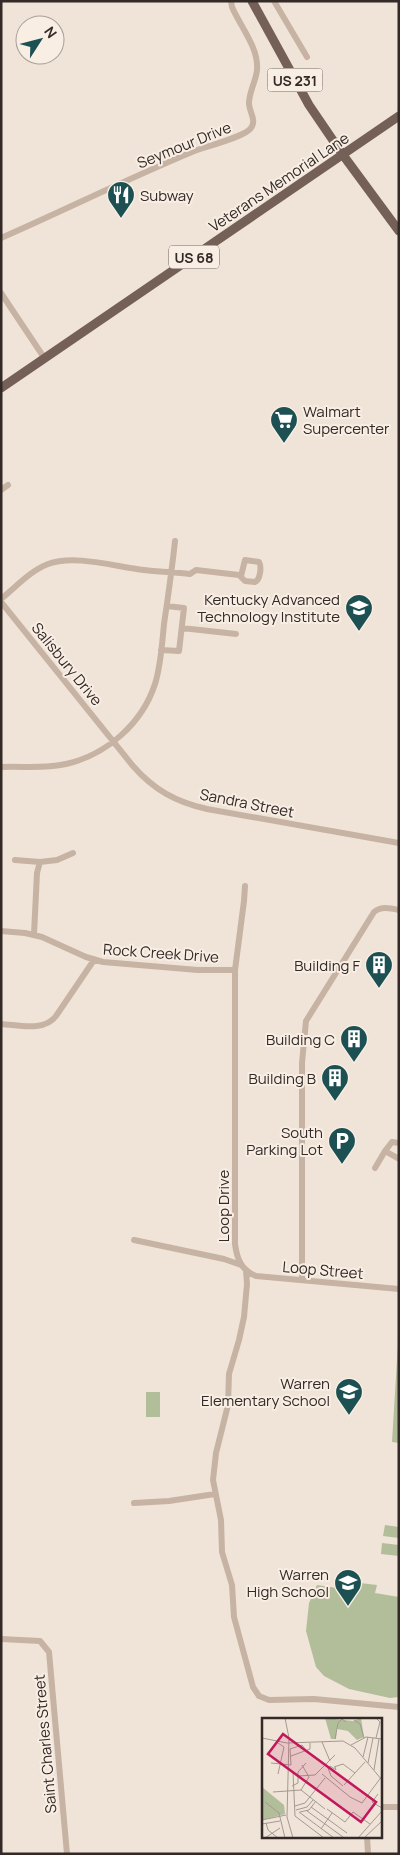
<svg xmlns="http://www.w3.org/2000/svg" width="400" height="1855" font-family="Manrope,sans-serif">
	<rect width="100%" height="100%" fill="#f0e4d8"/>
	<path fill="#b2be99" d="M398 1343H399V1443L392 1442Z
		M146 1392H160V1417H146Z
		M385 1525 399 1527V1538L383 1536Z
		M382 1543 399 1545V1556L381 1554Z
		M352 1582 377 1585 375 1593 399 1597V1697L390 1698 349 1689 324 1676 316 1667 306 1631 309 1603 317 1585 350 1590Z"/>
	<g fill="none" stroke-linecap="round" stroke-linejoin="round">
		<path stroke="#c7b3a4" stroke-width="6" d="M274 1 307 57
			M1 238C65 210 127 179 192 152 204 147 245 137 251 128 257 120 249 112 249 103 249 92 256 81 257 70 259 48 240 26 232 7L231 1
			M1 293 45 359
			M1 490 8 485
			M1 599C16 587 30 571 48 564 75 554 116 567 144 570 159 572 175 572 190 574L196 570 239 575 245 581 255 582C260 580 262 567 259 562L245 560 241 576
			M1 602 133 766C154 790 176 802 207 809L399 843
			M182 628 236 634
			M161 650 179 651 184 608 167 606
			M1 767C23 766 44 769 66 764 106 755 142 724 155 684 161 665 162 644 164 624 168 597 172 569 175 541
			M15 860 40 862
			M245 886 244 901 235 970V1244C237 1259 241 1270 256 1276L399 1289
			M1 931 25 933 42 937 86 957 103 962 198 970H235
			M34 934 37 873 40 862 57 860 73 853
			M1 1024C19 1025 44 1032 56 1016L94 960
			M385 1151 392 1142 399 1143
			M375 1168 385 1151 399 1159
			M134 1240 224 1259 241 1265
			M246 1270 247 1284 244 1317 239 1340 229 1374 228 1405 216 1453 213 1480 221 1520 222 1552 232 1585 234 1617 253 1687 259 1696 269 1700 314 1699 399 1707
			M302 1280V1063L306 1021 374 912C381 906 390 908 399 910
			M134 1503 169 1501 215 1494
			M1 1639 40 1641 49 1652 67 1854
			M381 1807H399
			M367 1836 368 1854"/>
		<path stroke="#746057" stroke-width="9" d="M252 1 309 105 343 155 399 231
			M1 388 399 116"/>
	</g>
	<defs>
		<symbol id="restaurant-pin" viewBox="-11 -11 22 30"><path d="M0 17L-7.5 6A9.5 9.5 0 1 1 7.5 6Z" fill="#1d5052" stroke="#f8eee4"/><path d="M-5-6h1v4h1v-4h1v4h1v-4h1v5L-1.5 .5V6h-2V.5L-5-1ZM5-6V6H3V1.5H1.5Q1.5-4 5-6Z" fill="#fff"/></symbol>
		<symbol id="supermarket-pin" viewBox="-11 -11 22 30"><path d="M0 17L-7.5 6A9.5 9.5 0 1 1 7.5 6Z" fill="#1d5052" stroke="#f8eee4"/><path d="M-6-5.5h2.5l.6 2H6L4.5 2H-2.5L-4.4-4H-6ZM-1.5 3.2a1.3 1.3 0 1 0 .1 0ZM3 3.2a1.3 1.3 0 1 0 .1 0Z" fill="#fff"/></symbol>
		<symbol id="university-pin" viewBox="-11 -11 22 30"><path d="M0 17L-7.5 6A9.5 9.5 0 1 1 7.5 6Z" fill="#1d5052" stroke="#f8eee4"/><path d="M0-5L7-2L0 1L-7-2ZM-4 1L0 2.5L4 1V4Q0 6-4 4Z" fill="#fff"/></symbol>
		<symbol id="building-pin" viewBox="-11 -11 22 30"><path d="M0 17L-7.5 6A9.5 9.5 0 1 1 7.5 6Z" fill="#1d5052" stroke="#f8eee4"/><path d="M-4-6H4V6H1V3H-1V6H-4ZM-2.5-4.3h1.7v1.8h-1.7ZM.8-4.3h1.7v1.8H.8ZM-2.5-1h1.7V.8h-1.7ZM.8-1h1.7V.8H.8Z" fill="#fff"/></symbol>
		<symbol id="parking-pin" viewBox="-11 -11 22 30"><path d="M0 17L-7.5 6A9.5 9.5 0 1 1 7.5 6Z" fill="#1d5052" stroke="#f8eee4"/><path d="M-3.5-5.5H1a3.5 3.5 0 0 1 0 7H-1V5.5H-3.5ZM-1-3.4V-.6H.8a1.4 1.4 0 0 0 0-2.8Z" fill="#fff"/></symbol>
		<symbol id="school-pin" viewBox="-11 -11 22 30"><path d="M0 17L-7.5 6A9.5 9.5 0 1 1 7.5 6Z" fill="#1d5052" stroke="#f8eee4"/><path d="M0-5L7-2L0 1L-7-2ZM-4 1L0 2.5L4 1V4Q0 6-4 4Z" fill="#fff"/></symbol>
	</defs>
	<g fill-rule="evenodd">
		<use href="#restaurant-pin" x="105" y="179" width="32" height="43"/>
		<use href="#supermarket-pin" x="268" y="404" width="32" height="43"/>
		<use href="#university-pin" x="343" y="592" width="32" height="43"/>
		<use href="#building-pin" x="363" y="949" width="32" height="43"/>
		<use href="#building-pin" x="338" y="1023" width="32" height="43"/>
		<use href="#building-pin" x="319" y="1062" width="32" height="43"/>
		<use href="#parking-pin" x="326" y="1125" width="32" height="43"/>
		<use href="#school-pin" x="333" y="1376" width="32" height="43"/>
		<use href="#school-pin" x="332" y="1567" width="32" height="43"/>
	</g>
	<g text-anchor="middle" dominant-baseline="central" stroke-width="4" stroke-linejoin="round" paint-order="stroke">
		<g fill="#f8eee4" stroke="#6e645f" stroke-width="1">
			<rect x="267.5" y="68.5" width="55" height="23" rx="4"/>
			<rect x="169" y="245.5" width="50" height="23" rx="4"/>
		</g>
		<g font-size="14" font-weight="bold" fill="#332926">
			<text x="295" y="80">US 231</text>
			<text x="194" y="257">US 68</text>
		</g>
		<g font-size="15" fill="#332926" stroke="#f8eee4">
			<text transform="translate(184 145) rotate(-22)">Seymour Drive</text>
			<text transform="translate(279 182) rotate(-34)">Veterans Memorial Lane</text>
			<text transform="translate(67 664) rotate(51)">Salisbury Drive</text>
			<text transform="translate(247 803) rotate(11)">Sandra Street</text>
			<text transform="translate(161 953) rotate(4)">Rock Creek Drive</text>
			<text transform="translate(223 1206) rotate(-90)">Loop Drive</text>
			<text transform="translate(323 1270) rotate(5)">Loop Street</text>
			<text transform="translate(45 1744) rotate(-95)">Saint Charles Street</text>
		</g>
		<g font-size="15" fill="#332926" stroke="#f8eee4" text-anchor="end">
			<text x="140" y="195" text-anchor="start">Subway</text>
			<text x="303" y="411" text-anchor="start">Walmart<tspan x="303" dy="17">Supercenter</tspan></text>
			<text x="340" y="599">Kentucky Advanced<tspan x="340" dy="17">Technology Institute</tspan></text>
			<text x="360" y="965">Building F</text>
			<text x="335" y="1039">Building C</text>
			<text x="316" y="1078">Building B</text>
			<text x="323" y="1132">South<tspan x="323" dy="17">Parking Lot</tspan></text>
			<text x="330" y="1383">Warren<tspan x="330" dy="17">Elementary School</tspan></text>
			<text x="329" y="1574">Warren<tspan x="329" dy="17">High School</tspan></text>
		</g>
	</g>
	<g transform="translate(262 1718)">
		<rect width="120" height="120" fill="#f0e4d8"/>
		<path d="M63 0 91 3 99 0 102 19 95 22 86 13 75 11 74 21H69ZM0 69 22 87 23 96 0 102Z" fill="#b2be99"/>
		<path fill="none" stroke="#a49991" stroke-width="1" d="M23 0 27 20 25 99 31 120M114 0 118 4 114 20M92 2 98 6 102 20M0 20 25 25 81 23 93 30 120 62M73 21 76 5 80 1 84 4M60 24 68 43M89 27 104 19 120 21M29 38 48 31V25M101 39 106 19M9 45 29 47 28 31 40 27 43 31M106 45 111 20M72 49 81 46 93 55M73 49 74 52 68 48 66 50 69 58 81 68M112 52 117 21M31 54 33 98 62 120M16 56 22 29 16 25M60 56 88 79 100 85 120 58M36 58 53 57 73 37M82 67 103 44M30 68 36 65V54L44 45M39 72 63 91M11 74 39 72 47 59 40 47M116 76 110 84 120 90M3 84 17 95 23 120M33 88 43 85 63 60M49 89 85 115M65 91 83 104 91 94 108 106M34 92 45 89 51 82M45 93 81 119M37 94 72 120M38 94 47 92 54 83M0 102 24 97M4 105 6 112 16 120M0 106 18 103M59 111 70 95M3 120 18 110M96 120 120 93M102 120 120 103"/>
		<path fill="#c2185b" fill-opacity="0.15" stroke="#c2185b" stroke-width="2.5" d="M21 16 114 84 99 104 6 36Z"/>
		<rect width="120" height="120" fill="none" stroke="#332926" stroke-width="2.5"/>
	</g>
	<rect width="400" height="1855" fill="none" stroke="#332926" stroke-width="5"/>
	<g transform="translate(40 40) rotate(54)"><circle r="24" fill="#f8eee4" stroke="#a99f98"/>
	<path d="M0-4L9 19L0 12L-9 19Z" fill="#1d5052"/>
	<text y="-8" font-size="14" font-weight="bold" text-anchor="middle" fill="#332926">N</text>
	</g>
</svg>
